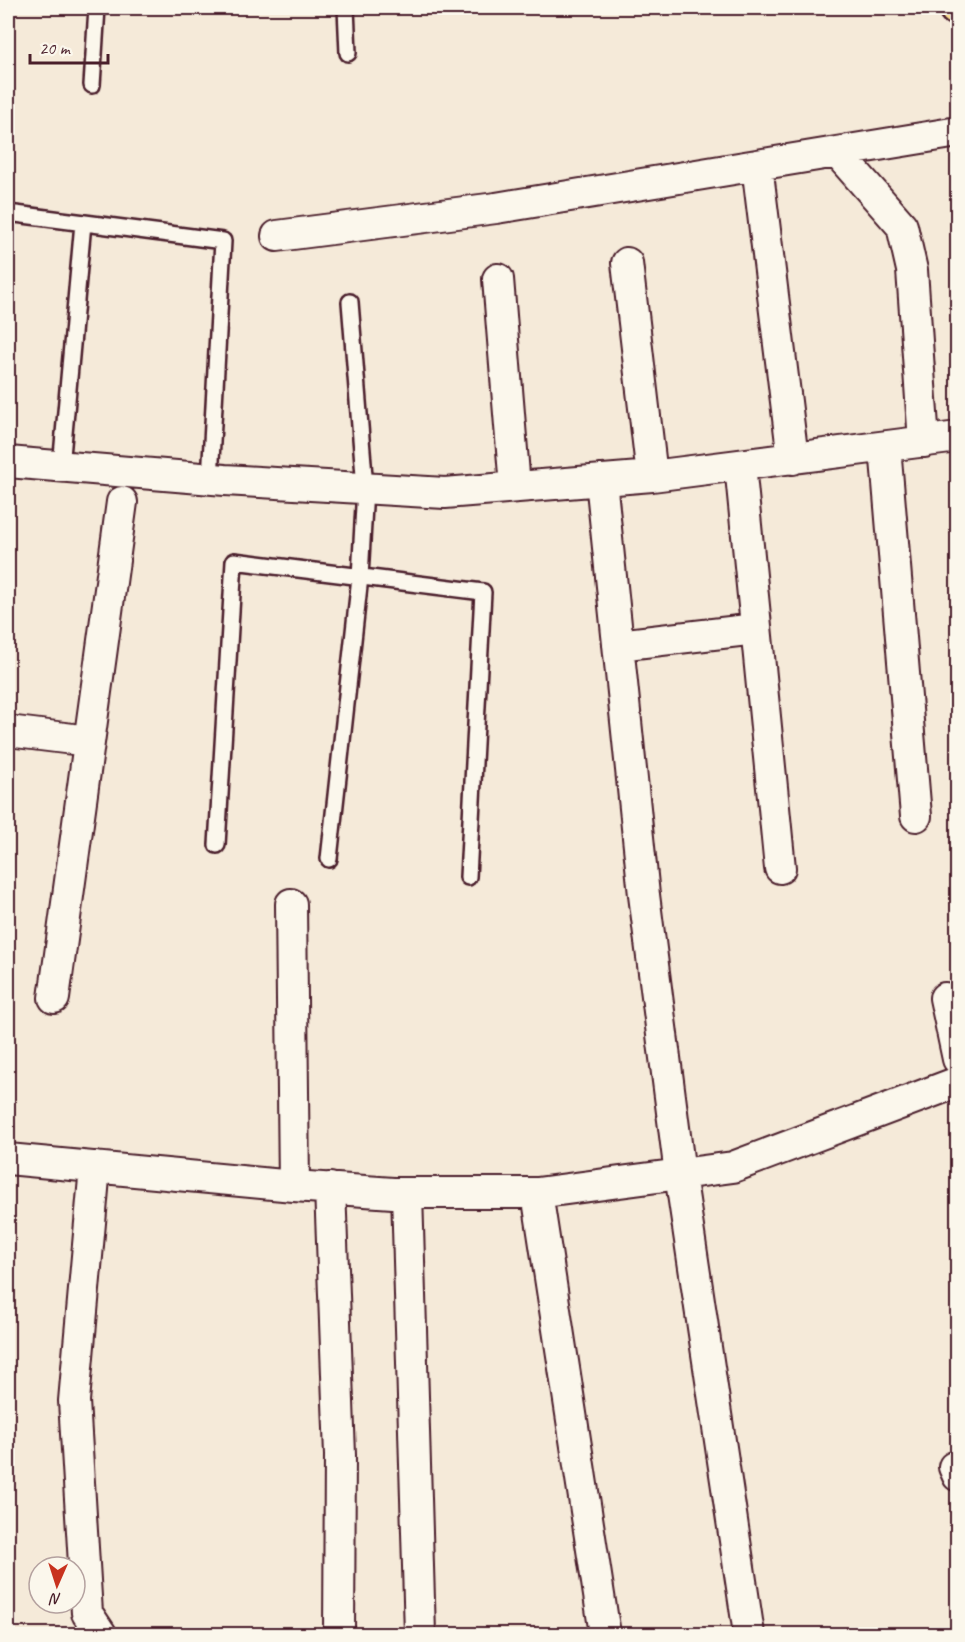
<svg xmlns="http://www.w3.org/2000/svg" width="965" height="1642" font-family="Caveat,sans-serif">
	<rect width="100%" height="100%" fill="#f5ead9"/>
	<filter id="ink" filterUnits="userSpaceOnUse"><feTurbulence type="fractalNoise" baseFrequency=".0167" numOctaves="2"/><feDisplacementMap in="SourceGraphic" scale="12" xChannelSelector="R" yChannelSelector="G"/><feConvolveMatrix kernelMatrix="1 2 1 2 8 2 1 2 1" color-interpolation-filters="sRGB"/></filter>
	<g filter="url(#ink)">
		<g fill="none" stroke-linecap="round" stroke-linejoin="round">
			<defs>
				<path id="lane" d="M346 8 348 53
					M92 85 97 8
					M8 213 223 241 210 479
					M61 467 83 223
					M217 845 234 561 483 592 468 877
					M329 859 360 577 365 488 350 302"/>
				<path id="street" d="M837 152 902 226 912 270 924 442
					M757 165 793 459
					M277 236 496 208 958 132
					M627 263 652 476
					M498 279 515 487
					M885 447 916 816
					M8 462 225 480 445 493 652 476 958 437
					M740 465 780 868
					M601 480 644 895 680 1174 749 1634
					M618 645 756 629
					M8 731 89 741
					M291 904 294 1186
					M54 998 122 502
					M945 998 958 1059
					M8 1159 294 1186 393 1193H537L733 1167 958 1082
					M95 1167 74 1401 87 1613 101 1634
					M330 1188 340 1455 339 1634
					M407 1193 420 1634
					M537 1193 605 1634
					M954 1467 958 1476"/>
				<path id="highway" d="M956 8H958"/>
			</defs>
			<use href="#lane" stroke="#4a1f2b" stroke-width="20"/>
			<use href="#street" stroke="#4a1f2b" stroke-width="34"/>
			<use href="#highway" stroke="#4a1f2b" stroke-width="38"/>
			<use href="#lane" stroke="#fbf7ec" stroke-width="15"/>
			<use href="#street" stroke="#fbf7ec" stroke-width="30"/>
			<use href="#highway" stroke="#fadf96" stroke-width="33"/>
		</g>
	</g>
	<rect width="965" height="1642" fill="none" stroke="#fbf7ec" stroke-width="30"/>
	<rect x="15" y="15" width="935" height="1612" fill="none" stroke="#4a1f2b" stroke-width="2" filter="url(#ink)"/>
	<g transform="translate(57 1585) rotate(183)"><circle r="28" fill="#fbf7ec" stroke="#b4a19f" stroke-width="1.5"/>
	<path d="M0-4.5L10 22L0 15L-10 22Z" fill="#c8321e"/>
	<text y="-9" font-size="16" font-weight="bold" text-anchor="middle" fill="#4a1f2b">N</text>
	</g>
	<path d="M30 54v9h78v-9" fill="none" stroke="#4a1f2b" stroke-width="3"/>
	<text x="39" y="54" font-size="18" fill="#4a1f2b" stroke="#fbf7ec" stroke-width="4.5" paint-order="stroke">20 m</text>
</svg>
